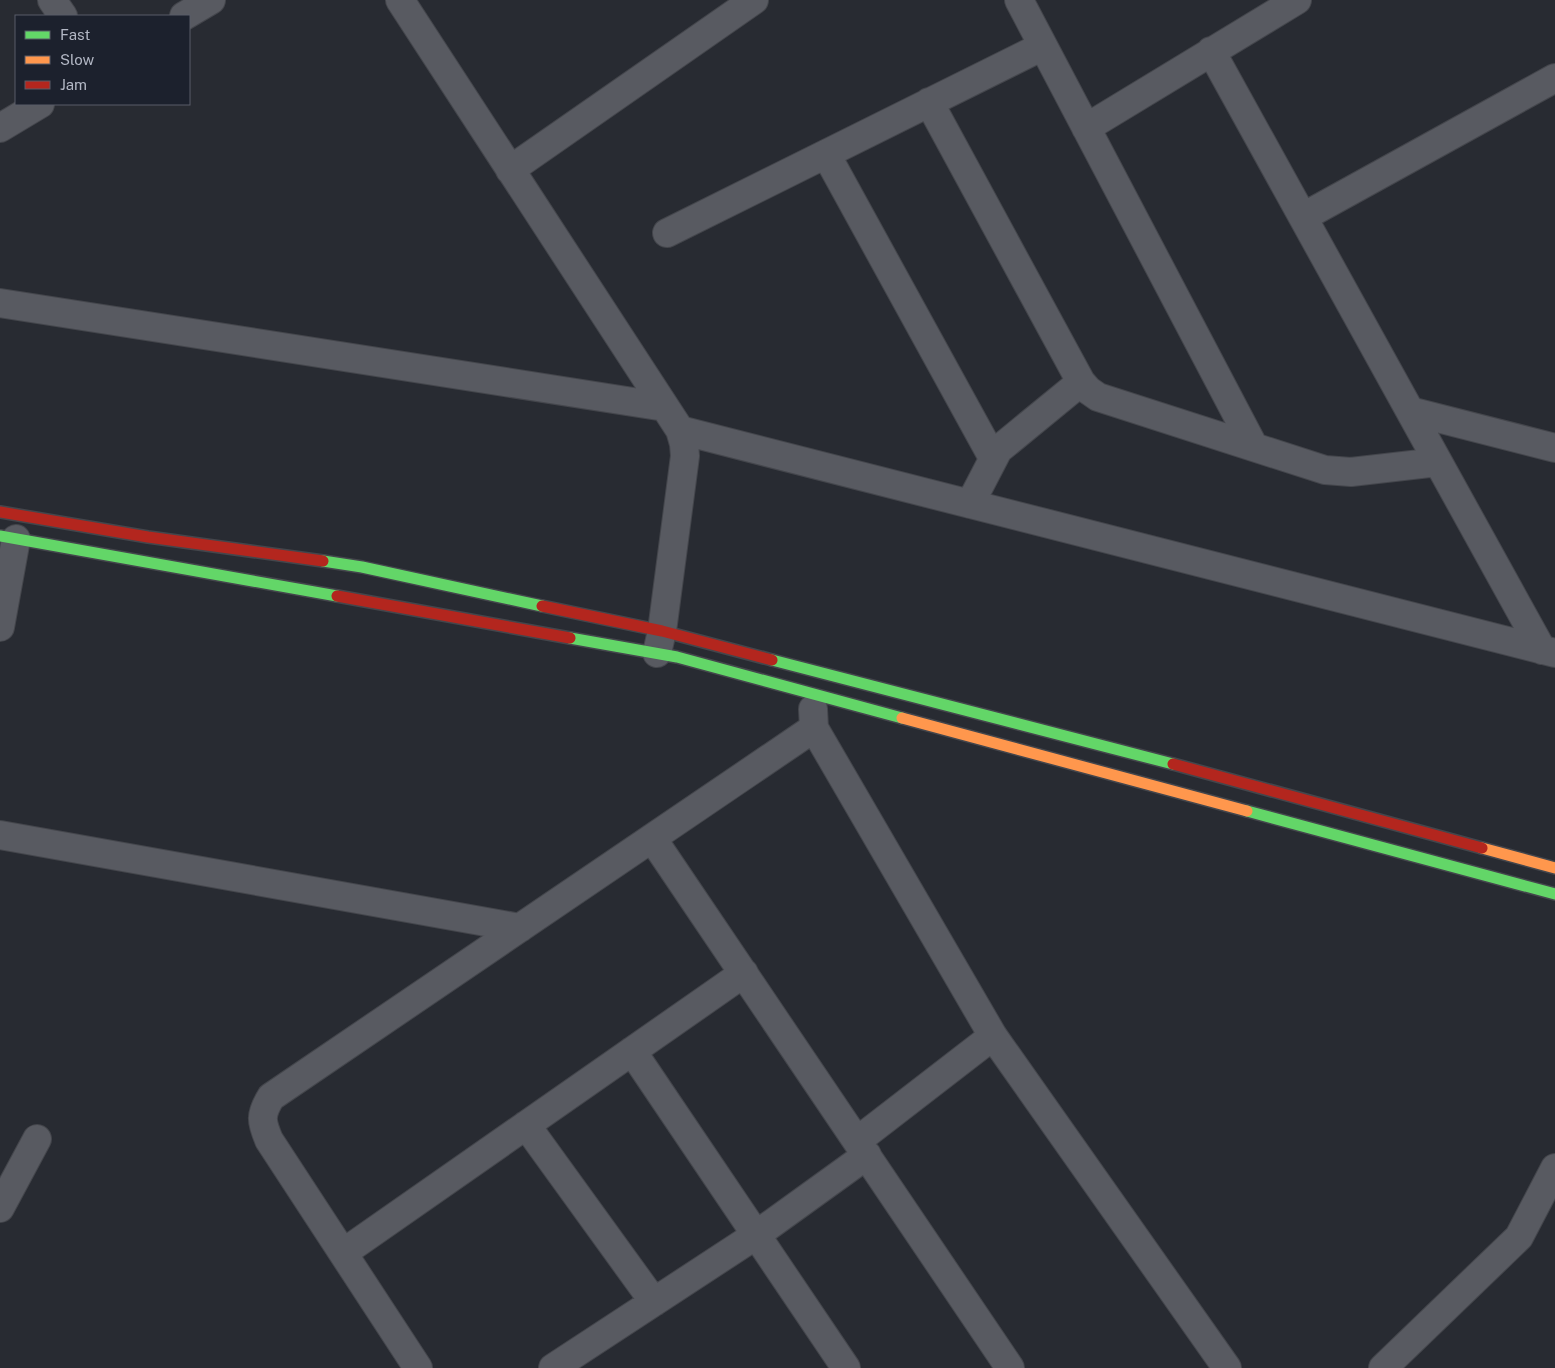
<svg xmlns="http://www.w3.org/2000/svg" width="1555" height="1368" font-family="'Public Sans',sans-serif">
	<rect width="100%" height="100%" fill="#282b32"/>
	<g fill="none" stroke-linecap="round" stroke-linejoin="round">
		<defs>
			<path id="street" d="M52 0 63 16
				M400 0 680 430 684 444 685 456 662 631 657 653
				M1019 0 1254 447
				M184 16 211 0
				M1211 51 1542 650
				M929 102 1081 382 1088 390 1098 397 1325 470 1351 472 1438 462
				M0 128 40 104
				M1086 128 1297 0
				M826 154 993 458
				M510 170 754 0
				M1303 217 1555 78
				M667 233 1043 46
				M0 303 665 407
				M1410 411 1555 448
				M680 430 1555 653
				M970 504 998 450 1081 382
				M0 627 16 539
				M813 709 814 728 993 1036 1227 1368
				M0 835 520 928
				M652 838 1010 1368
				M632 1051 846 1368
				M526 1125 654 1302
				M857 1141 993 1036
				M0 1208 37 1139
				M343 1253 744 973
				M418 1368 269 1140C261 1121 260 1115 271 1097L814 728
				M553 1368 756 1235 867 1155
				M1383 1368 1519 1237 1555 1168"/>
			<path id="fast" d="M0 536 337 596
				M323 561 362 567 542 606
				M570 638 677 657 902 718
				M772 660 1173 764
				M1247 811 1555 894"/>
			<path id="slow" d="M902 718 1247 811
				M1482 848 1555 868"/>
			<path id="jam" d="M0 512 148 537 323 561
				M337 596 570 638
				M542 606 662 631 772 660
				M1173 764 1482 848"/>
		</defs>
		<use href="#street" stroke="#44464c" stroke-width="30"/>
		<use href="#fast" stroke="#44464c" stroke-width="14"/>
		<use href="#slow" stroke="#44464c" stroke-width="14"/>
		<use href="#jam" stroke="#44464c" stroke-width="14"/>
		<use href="#street" stroke="#585a61" stroke-width="28"/>
		<use href="#fast" stroke="#63d668" stroke-width="11"/>
		<use href="#slow" stroke="#ff974d" stroke-width="11"/>
		<use href="#jam" stroke="#b3261e" stroke-width="11"/>
	</g>
	<rect x="15" y="15" width="175" height="90" fill="#1c212d" stroke="#585d69"/>
	<rect x="25" y="31" width="25" height="8" fill="#63d668" stroke="#585d69"/>
	<text x="60" y="40" font-size="15" fill="#b2b7c4">Fast</text>
	<rect x="25" y="56" width="25" height="8" fill="#ff974d" stroke="#585d69"/>
	<text x="60" y="65" font-size="15" fill="#b2b7c4">Slow</text>
	<rect x="25" y="81" width="25" height="8" fill="#b3261e" stroke="#585d69"/>
	<text x="60" y="90" font-size="15" fill="#b2b7c4">Jam</text>
</svg>
